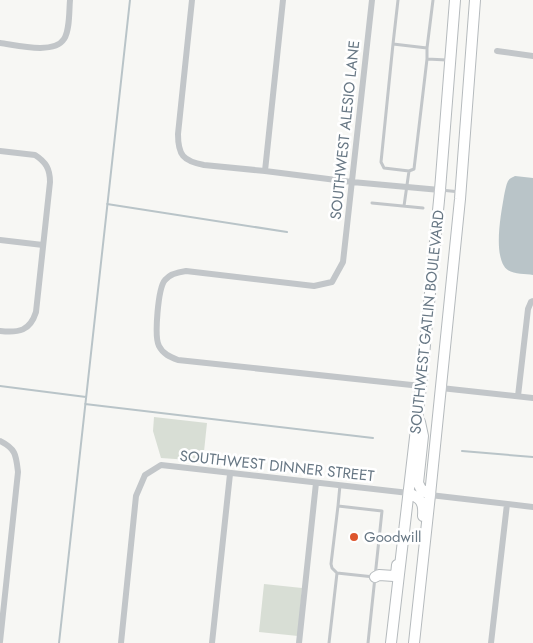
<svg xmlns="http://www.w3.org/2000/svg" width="533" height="643" font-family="Jost,sans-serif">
	<rect width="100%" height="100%" fill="#f7f7f4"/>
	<path fill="#d8ded5" d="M154 417 207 423 203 461 161 458 153 431Z
		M264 584 302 588 298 636 259 632Z"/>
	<path fill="#b9c4c8" d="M515 176 533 178V275C524 273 509 275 504 266 494 250 501 214 504 196 505 191 506 185 508 181 510 178 511 178 515 176Z"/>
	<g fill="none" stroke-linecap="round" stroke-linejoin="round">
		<path stroke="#b9c4c8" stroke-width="2" d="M107 204 287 232
			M0 386 86 397
			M85 404 373 438
			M462 451 533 457
			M59 643 130 0"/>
		<defs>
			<path id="primary" d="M420 422 423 436 418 483 421 489 430 495
				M409 493C421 499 424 502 423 516
				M375 577 379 575 394 576 396 575 397 565
				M391 643 421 386 440 190 455 0
				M414 643 430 495 460 199 475 0"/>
		</defs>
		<use href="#primary" stroke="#b5babd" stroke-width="12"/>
		<path stroke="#c2c6c9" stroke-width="3" d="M393 44 398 0
			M427 48 433 0
			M427 59 414 169 409 171 384 168 381 162 393 44 427 48V59L447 60
			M441 190 460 192
			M372 203 423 208
			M404 206 409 171
			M338 506 340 485
			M337 573 332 568 331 564 338 506 382 511 368 643
			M329 643 337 573 374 577"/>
		<path stroke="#c2c6c9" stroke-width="6" d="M192 0 178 134C178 155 183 161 204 165L265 171 352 182 440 190
			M372 0 343 262 332 282 314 286 186 271C178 272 170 274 165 280 158 288 154 337 159 346 163 354 170 357 178 360L421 386
			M0 43C16 45 54 55 64 39 70 30 69 10 70 0
			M497 51 533 56
			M0 151 35 155C46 162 50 169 50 182L36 312C30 331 19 333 0 331
			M265 171 283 0
			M0 240 43 245
			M441 388 533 398
			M518 396 528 309 531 302 533 301
			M0 441C16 449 16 455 18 472L0 642
			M430 495 533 507
			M121 643 136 496 145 475 161 465 409 493
			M212 643 230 474
			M299 643 316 483
			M491 643 507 504"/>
		<use href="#primary" stroke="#fff" stroke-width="10"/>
	</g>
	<circle fill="#dd552d" stroke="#fff" stroke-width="2" cx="354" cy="537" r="5"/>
	<g text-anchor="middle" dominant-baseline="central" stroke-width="5" stroke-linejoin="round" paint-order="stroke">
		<g font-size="15" fill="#677784" stroke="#fff">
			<text transform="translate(345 130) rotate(-84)">SOUTHWEST ALESIO LANE</text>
			<text transform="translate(427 322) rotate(-84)">SOUTHWEST GATLIN BOULEVARD</text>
			<text transform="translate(277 466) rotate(6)">SOUTHWEST DINNER STREET</text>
		</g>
		<g font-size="15" fill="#677784" stroke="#fff" text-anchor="start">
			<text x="364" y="537">Goodwill</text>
		</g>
	</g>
</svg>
